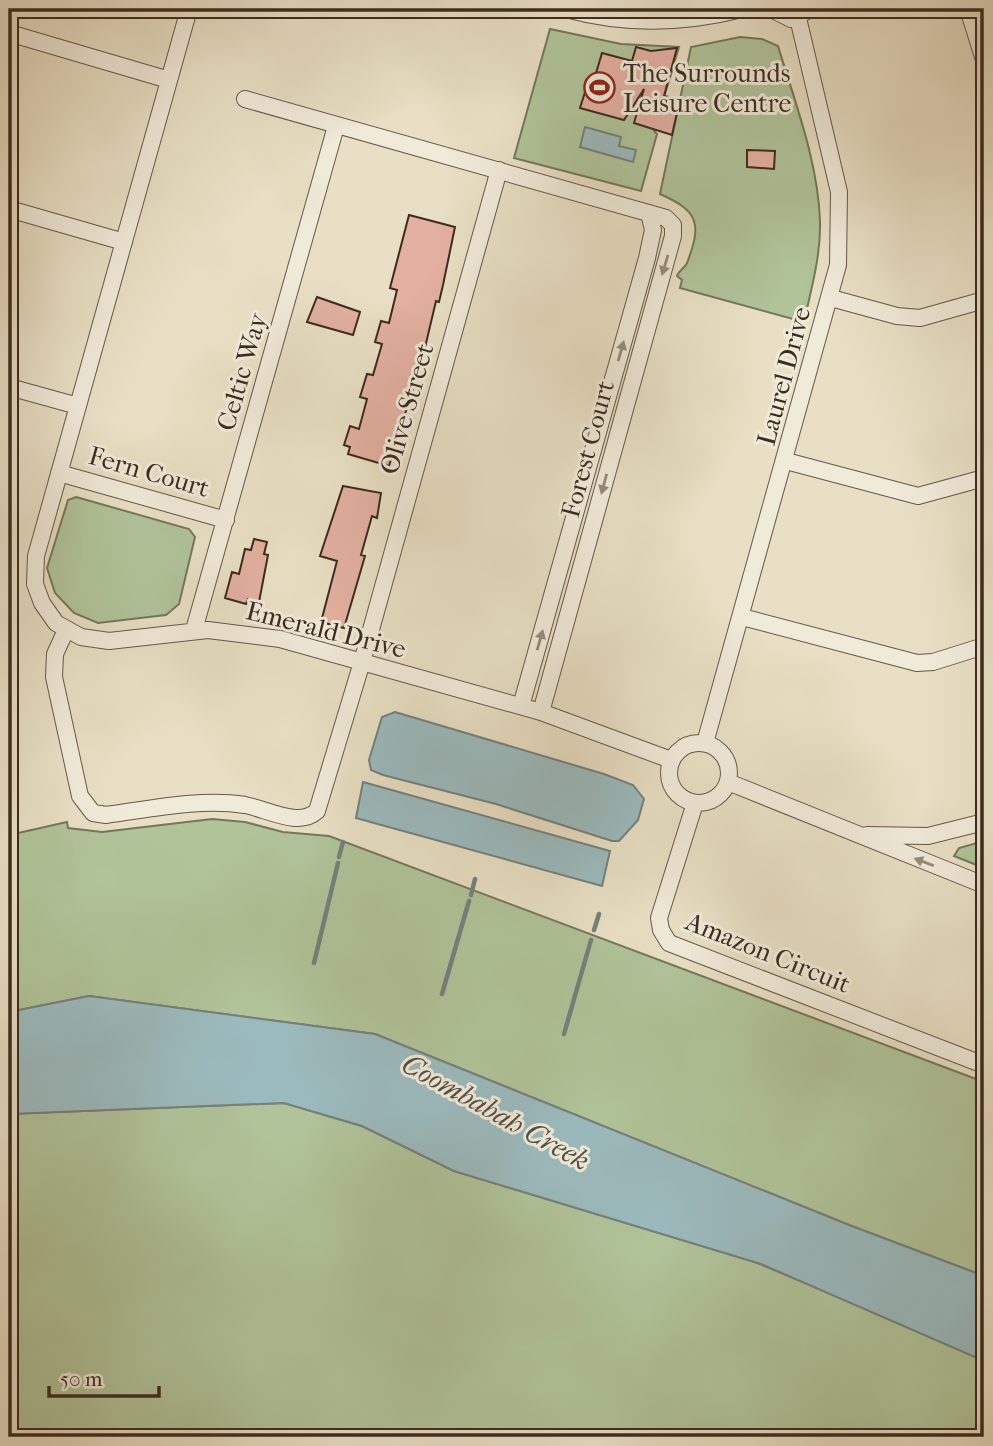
<svg xmlns="http://www.w3.org/2000/svg" width="993" height="1446" font-family="'IM FELL French Canon',serif">
	<rect width="100%" height="100%" fill="#e8dfc4"/>
	<filter id="stains"><feTurbulence type="fractalNoise" baseFrequency=".00286" numOctaves="4"/><feColorMatrix values="0 0 0 0 .2 0 0 0 0 .09 0 0 0 0 .02 0 0 0 .5 -.17"/></filter>
	<radialGradient id="worn" r=".72"><stop offset=".6" stop-color="#630" stop-opacity="0"/><stop offset="1" stop-color="#630" stop-opacity=".3"/></radialGradient>
	<path fill="#b0c399" stroke="#76775c" stroke-width="2" d="M550 29 621 44 679 47 654 131 657 134 641 191 514 158Z
		M740 37 762 39 778 46C795 102 818 162 820 221 821 256 811 289 804 322L680 288 682 280 677 276C680 269 684 269 687 263 702 224 699 211 660 194L691 47Z
		M76 497 189 529 195 537 179 604 166 615 98 623 74 613 55 593 47 568 68 500Z
		M212 819 245 822 283 832 329 836 984 1082V1276L849 1225 375 1034 89 996 9 1012V835L67 822 68 828 102 832Z
		M984 841V868L954 856 959 848Z
		M284 1103 362 1126 454 1171 755 1262 984 1358V1437H9V1114Z"/>
	<path fill="#9bbabd" stroke="#75817e" stroke-width="2" d="M585 127 621 137 619 146 636 150 633 162 580 147Z
		M395 712 604 774 633 785 644 799 638 820 619 841H612L496 804 383 775 371 770 369 760 382 717Z
		M363 782 610 851 602 886 356 818Z
		M89 996 375 1034 849 1225 984 1276V1361L761 1264 454 1171 362 1126 284 1103 9 1114V1012Z"/>
	<g fill="none" stroke-linecap="round" stroke-linejoin="round">
		<path stroke="#75817e" stroke-width="4.5" d="M339 857 343 842
			M471 895 475 879
			M594 930 599 914
			M314 963 338 863
			M442 994 469 901
			M564 1034 591 940"/>
	</g>
	<path fill="#e3b0a1" stroke="#3c2b20" stroke-width="2" d="M636 47 651 51 677 48 664 96 680 99 672 135 634 123 644 89 624 120 580 108 586 89 591 90 602 53 632 61Z
		M747 150 775 151 774 169 747 167Z
		M409 215 455 227 443 285 439 302 436 301 423 356 389 466 348 454 350 447 344 445 350 426 359 429 367 399 360 397 367 374 373 375 382 344 375 342 381 321 389 323 397 290 390 288Z
		M317 297 360 312 353 335 307 322Z
		M343 486 381 493 377 518 372 516 361 555 365 556 344 628 321 622 337 561 320 556Z
		M254 539 267 542 264 554 268 555 259 602 248 599 246 604 225 598 232 572 239 574 245 549 251 550Z"/>
	<g fill="none" stroke-linecap="round" stroke-linejoin="round">
		<defs>
			<path id="street" d="M189 9 36 556 35 584 42 603 56 623 81 637 109 641 208 630 280 639 541 712 671 760
				M566 9C624 25 683 24 742 9
				M771 9 791 19 811 9
				M968 9 984 60
				M9 33 169 80
				M245 99 666 218 673 225V236L541 712
				M9 209 124 242
				M831 298 897 316 920 318 984 300
				M9 387 78 406
				M786 461 918 496 984 478
				M59 473 226 520
				M742 617 917 663 933 662 984 646
				M66 630 55 654 54 677 80 796 93 813 106 815C151 809 200 798 245 805 267 809 299 828 317 811L362 662 499 170
				M194 630 336 126
				M521 706 647 258 653 230 649 213
				M669 773a30 30 0 1 1 60 0a30 30 0 1 1-60 0Z
				M705 743 838 265 839 192 798 18
				M728 782 984 885
				M695 803 659 918 661 930 669 943 984 1065
				M867 835 928 836 984 822"/>
		</defs>
		<use href="#street" stroke="#675849" stroke-width="18"/>
		<use href="#street" stroke="#f0ead9" stroke-width="16"/>
	</g>
	<defs><path id="oneway-solid" d="M-6-.8H1V-3.2L6.5 0L1 3.2V.8H-6Z" transform="scale(1.75)"/></defs>
	<g fill="#968a7c">
		<use href="#oneway-solid" transform="translate(665 265) rotate(107)"/>
		<use href="#oneway-solid" transform="translate(621 351) rotate(-74)"/>
		<use href="#oneway-solid" transform="translate(604 484) rotate(105)"/>
		<use href="#oneway-solid" transform="translate(540 640) rotate(-74)"/>
		<use href="#oneway-solid" transform="translate(924 862) rotate(-159)"/>
	</g>
	<defs>
		<symbol id="stadium-ring" viewBox="-11 -11 22 22"><circle r="9.5" fill="#f0ead9" stroke="#8f2418" stroke-width="1.5"/><path d="M0-5a6.5 5 0 1 0 0 10a6.5 5 0 1 0 0-10ZM-3.5-1.8h7v3.6h-7Z" fill="#8f2418"/></symbol>
	</defs>
	<g fill-rule="evenodd">
		<use href="#stadium-ring" x="582" y="70" width="35" height="35"/>
	</g>
	<g text-anchor="middle" dominant-baseline="central" stroke-width="6" stroke-linejoin="round" paint-order="stroke">
		<g font-size="26" fill="#3c2b20" stroke="#f0ead9" text-anchor="start">
			<text x="623" y="73">The Surrounds<tspan x="623" dy="30">Leisure Centre</tspan></text>
		</g>
		<g font-size="26" fill="#3c2b20" stroke="#f0ead9">
			<text transform="translate(242 372) rotate(-74)">Celtic Way</text>
			<text transform="translate(784 376) rotate(-75)">Laurel Drive</text>
			<text transform="translate(407 409) rotate(-74)">Olive Street</text>
			<text transform="translate(588 449) rotate(-75)">Forest Court</text>
			<text transform="translate(149 472) rotate(16)">Fern Court</text>
			<text transform="translate(326 630) rotate(14)">Emerald Drive</text>
			<text transform="translate(768 953) rotate(22)">Amazon Circuit</text>
		</g>
		<g font-size="28" font-style="italic" fill="#544f47" stroke="#f0ead9">
			<text transform="translate(496 1112) rotate(29)">Coombabah Creek</text>
		</g>
	</g>
	<rect width="993" height="1446" fill="none" stroke="#e8dfc4" stroke-width="35"/>
	<rect x="10" y="10" width="972" height="1425" fill="none" stroke="#3c2b20" stroke-width="3.5"/>
	<rect x="18" y="18" width="958" height="1411" fill="none" stroke="#3c2b20" stroke-width="2"/>
	<path d="M49 1386v10h110v-10" fill="none" stroke="#3c2b20" stroke-width="3.5"/>
	<text x="60" y="1386" font-size="21" fill="#3c2b20" stroke="#f0ead9" stroke-width="5" paint-order="stroke">50 m</text>
	<rect width="100%" height="100%" filter="url(#stains)"/>
	<rect width="100%" height="100%" fill="url(#worn)"/>
</svg>
